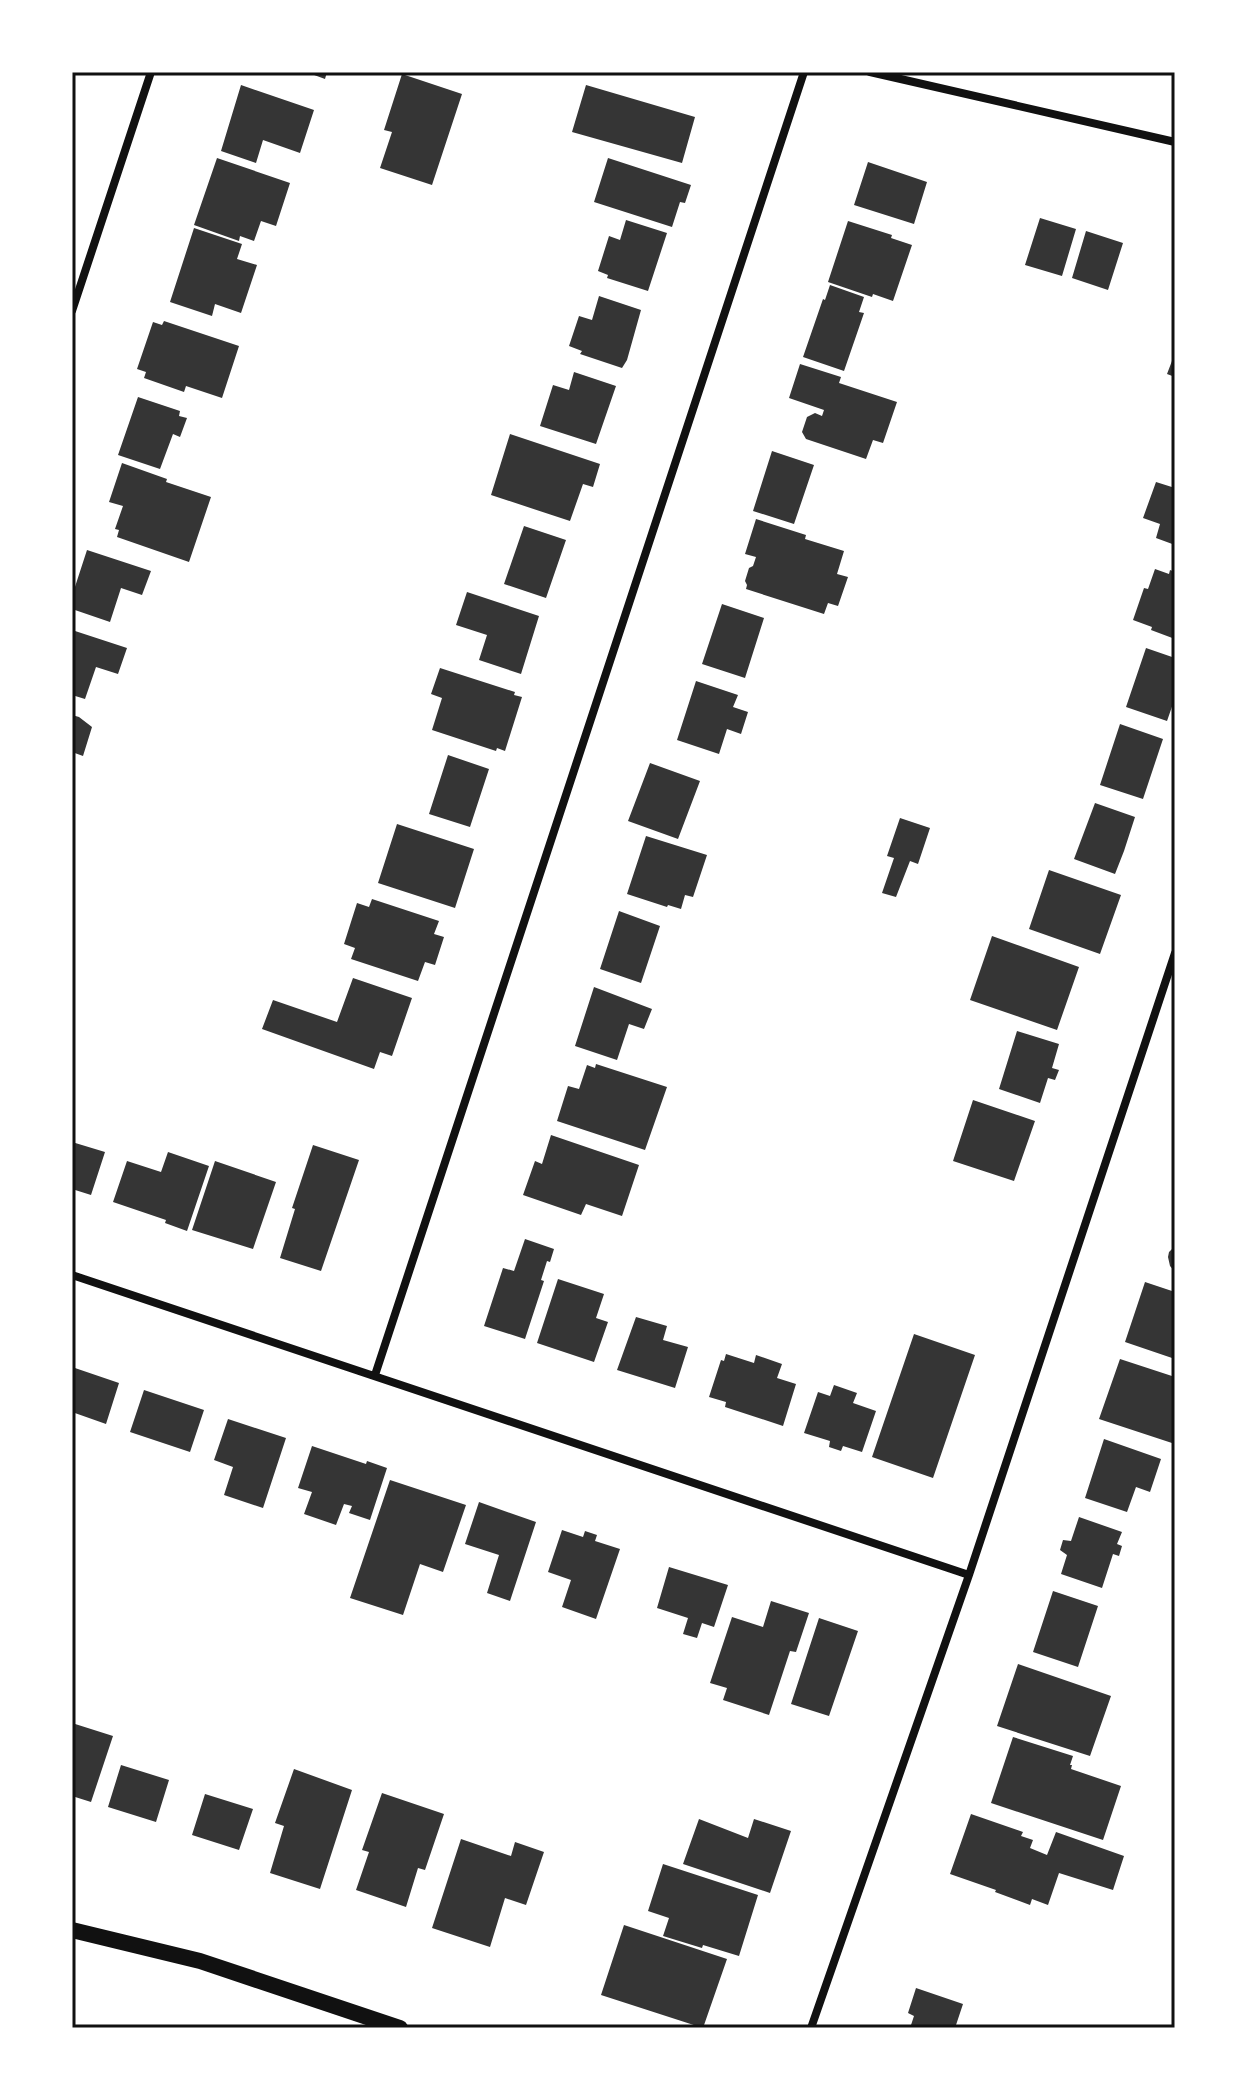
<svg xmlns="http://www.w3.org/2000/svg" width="1247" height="2100" font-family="'Varela Round',sans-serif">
	<rect width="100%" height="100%" fill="#fff"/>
	<path fill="#353535" d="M306 72H327L325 79Z
		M402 74 462 94 432 185 380 168 392 132 384 130Z
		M241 85 314 110 300 153 263 140 256 163 221 151Z
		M586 85 695 117 682 163 572 132Z
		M217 158 290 183 276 226 261 221 254 241 240 236 239 241 194 225Z
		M608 158 691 185 685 203 680 202 672 227 594 202Z
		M868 162 927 182 914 224 854 205Z
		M1040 218 1076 229 1062 276 1025 265Z
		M626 220 667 233 648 291 607 278 608 275 598 271 609 236 620 240Z
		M848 221 892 235 891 238 912 245 893 301 873 294 872 297 828 282Z
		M194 228 242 244 237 259 257 265 241 313 215 304 212 316 170 302Z
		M1086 231 1123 243 1108 290 1072 278Z
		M830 285 864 297 859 312 864 313 844 371 803 357 823 299 825 300Z
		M599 296 641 310 627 360 622 368 580 354 582 351 569 346 579 316 592 320Z
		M164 321 239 346 222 398 186 386 184 392 144 378 146 372 137 369 153 322 162 325Z
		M1175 353V377L1167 374Z
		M800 364 841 377 839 383 897 402 883 443 873 440 866 459 806 439 802 432 807 417 815 413 822 416 824 410 789 398Z
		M574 372 616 386 596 444 540 426 553 385 569 390Z
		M138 397 180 411 179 416 187 418 180 437 173 434 160 469 118 455Z
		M510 434 600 464 593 487 583 484 570 521 491 495Z
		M772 451 814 465 794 524 753 511Z
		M122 463 167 479 166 482 211 497 189 562 117 537 119 530 115 529 123 506 109 502Z
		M1156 482 1175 488V545L1156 538 1160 524 1143 518Z
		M756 519 806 535 805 539 844 551 837 574 848 577 838 606 828 603 824 614 746 589 747 585 745 581 749 568 753 566 756 557 745 554Z
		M524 526 566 540 546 598 504 584Z
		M87 550 151 571 142 595 121 588 110 622 72 609V596Z
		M1155 569 1169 574 1170 570 1175 572V639L1151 630 1152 627 1133 620 1144 588 1148 589Z
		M467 592 539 616 521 674 479 660 487 635 456 625Z
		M722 604 764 618 745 678 702 664Z
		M72 630 127 648 118 674 96 667 85 699 72 695Z
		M1146 648 1175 658V698L1167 721 1126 707Z
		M440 668 515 692 514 695 522 697 505 751 497 748 496 751 432 730 442 698 431 694Z
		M696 681 738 695 733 707 748 712 741 734 727 729 719 754 677 740Z
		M72 715 79 717 92 727 83 756 72 752Z
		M1120 724 1163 739 1143 799 1100 785Z
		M448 755 489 769 470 827 429 814Z
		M650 763 700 781 678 839 628 821Z
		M1095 803 1135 817 1124 851 1115 874 1074 859Z
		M900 818 930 828 918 864 910 861 896 897 882 893 894 858 887 856Z
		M397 824 474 849 455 908 378 883Z
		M646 836 707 855 693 897 685 895 681 909 668 905 667 907 627 894Z
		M1049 870 1121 895 1100 954 1029 929Z
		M372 899 439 921 434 934 444 937 435 965 425 962 418 981 351 959 355 948 344 944 357 903 369 907Z
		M619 911 660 926 641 983 600 969Z
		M992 936 1079 967 1057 1030 970 1000Z
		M353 978 412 998 392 1056 380 1052 374 1069 262 1029 273 1000 337 1022Z
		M594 987 652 1009 644 1029 629 1024 617 1060 575 1046Z
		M1017 1031 1059 1044 1052 1068 1059 1070 1055 1080 1048 1078 1040 1103 999 1089Z
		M596 1064 667 1087 645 1150 557 1121 568 1086 579 1089 587 1065 595 1068Z
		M973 1100 1035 1121 1014 1181 953 1161Z
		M551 1135 639 1165 622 1216 586 1204 581 1215 523 1195 535 1161 542 1164Z
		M72 1142 105 1152 91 1195 72 1189Z
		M313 1145 359 1160 321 1271 280 1258 295 1209 292 1208Z
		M168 1152 209 1166 187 1231 165 1223 166 1220 113 1202 127 1161 161 1172Z
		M215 1161 276 1182 253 1249 192 1230Z
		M525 1239 554 1249 550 1262 547 1261 541 1280 544 1281 525 1339 484 1326 503 1268 514 1271Z
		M1175 1246V1272L1170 1266 1168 1257 1169 1252Z
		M558 1279 604 1294 596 1318 608 1322 594 1362 537 1343Z
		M1145 1282 1175 1292V1359L1125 1342Z
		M636 1317 667 1326 663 1340 688 1347 675 1388 617 1370Z
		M914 1334 975 1355 933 1478 872 1457Z
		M726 1354 754 1363 756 1355 782 1364 777 1378 796 1384 783 1426 725 1407 726 1402 709 1397 721 1360 724 1361Z
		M1120 1359 1175 1377V1444L1099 1419Z
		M72 1367 119 1383 106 1424 72 1412Z
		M834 1385 857 1393 853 1403 876 1411 862 1452 843 1446 841 1451 829 1447 830 1441 804 1433 818 1392 830 1396Z
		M144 1390 204 1410 190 1452 130 1432Z
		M228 1419 286 1438 263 1508 224 1495 233 1467 214 1460Z
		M1104 1439 1161 1459 1150 1492 1136 1487 1127 1512 1085 1498Z
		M312 1446 366 1464 367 1461 387 1468 370 1520 349 1513 352 1506 344 1504 336 1525 304 1514 312 1492 298 1488Z
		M390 1480 466 1505 443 1572 420 1564 403 1615 350 1598Z
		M479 1502 536 1522 510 1601 487 1593 499 1555 465 1544Z
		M1079 1517 1122 1532 1117 1544 1122 1546 1119 1556 1113 1554 1102 1588 1061 1574 1067 1555 1060 1550 1063 1540 1071 1541Z
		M562 1530 583 1537 585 1531 597 1535 595 1541 620 1549 596 1619 562 1607 571 1580 548 1572Z
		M669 1567 728 1585 714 1627 702 1623 697 1638 683 1634 688 1618 657 1608Z
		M1053 1591 1098 1606 1078 1667 1033 1652Z
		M771 1601 809 1613 796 1652 790 1651 769 1715 723 1700 727 1688 710 1683 732 1617 763 1627Z
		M819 1618 858 1631 829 1716 791 1704Z
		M1018 1664 1111 1696 1090 1756 997 1726Z
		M72 1723 113 1736 91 1802 72 1796Z
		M1013 1737 1073 1756 1070 1765H1072L1071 1769 1121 1786 1103 1840 991 1803Z
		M121 1765 169 1780 156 1822 108 1807Z
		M294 1769 352 1790 320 1889 270 1873 284 1826 275 1823Z
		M382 1793 444 1814 425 1870 418 1868 406 1907 356 1890 369 1852 362 1850Z
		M205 1794 253 1809 239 1850 192 1835Z
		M971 1814 1023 1832 1021 1836 1033 1840 1030 1848 1047 1855 1056 1832 1124 1856 1113 1890 1059 1873 1048 1905 1032 1899 1030 1905 995 1892 996 1890 950 1874Z
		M699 1819 748 1838 754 1819 791 1831 770 1893 683 1864Z
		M461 1839 511 1856 515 1842 544 1852 526 1905 505 1898 490 1947 432 1928Z
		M663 1864 758 1895 739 1956 703 1945 702 1948 663 1936 669 1918 648 1911Z
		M624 1925 727 1959 703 2028 601 1995Z
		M916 1988 963 2004 955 2028H910L914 2016 908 2013Z"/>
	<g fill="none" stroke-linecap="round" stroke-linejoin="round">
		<path stroke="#111" stroke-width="8" d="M870 72 1175 142
			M72 311 151 72
			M72 1275 969 1575
			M375 1375 804 72
			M811 2028 969 1575 1175 953"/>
		<path stroke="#111" stroke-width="16" d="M72 1930 200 1961 400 2028"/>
	</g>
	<rect width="1247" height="2100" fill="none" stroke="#ffffff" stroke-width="148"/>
	<rect x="74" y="74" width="1099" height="1952" fill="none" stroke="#111" stroke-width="3"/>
</svg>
